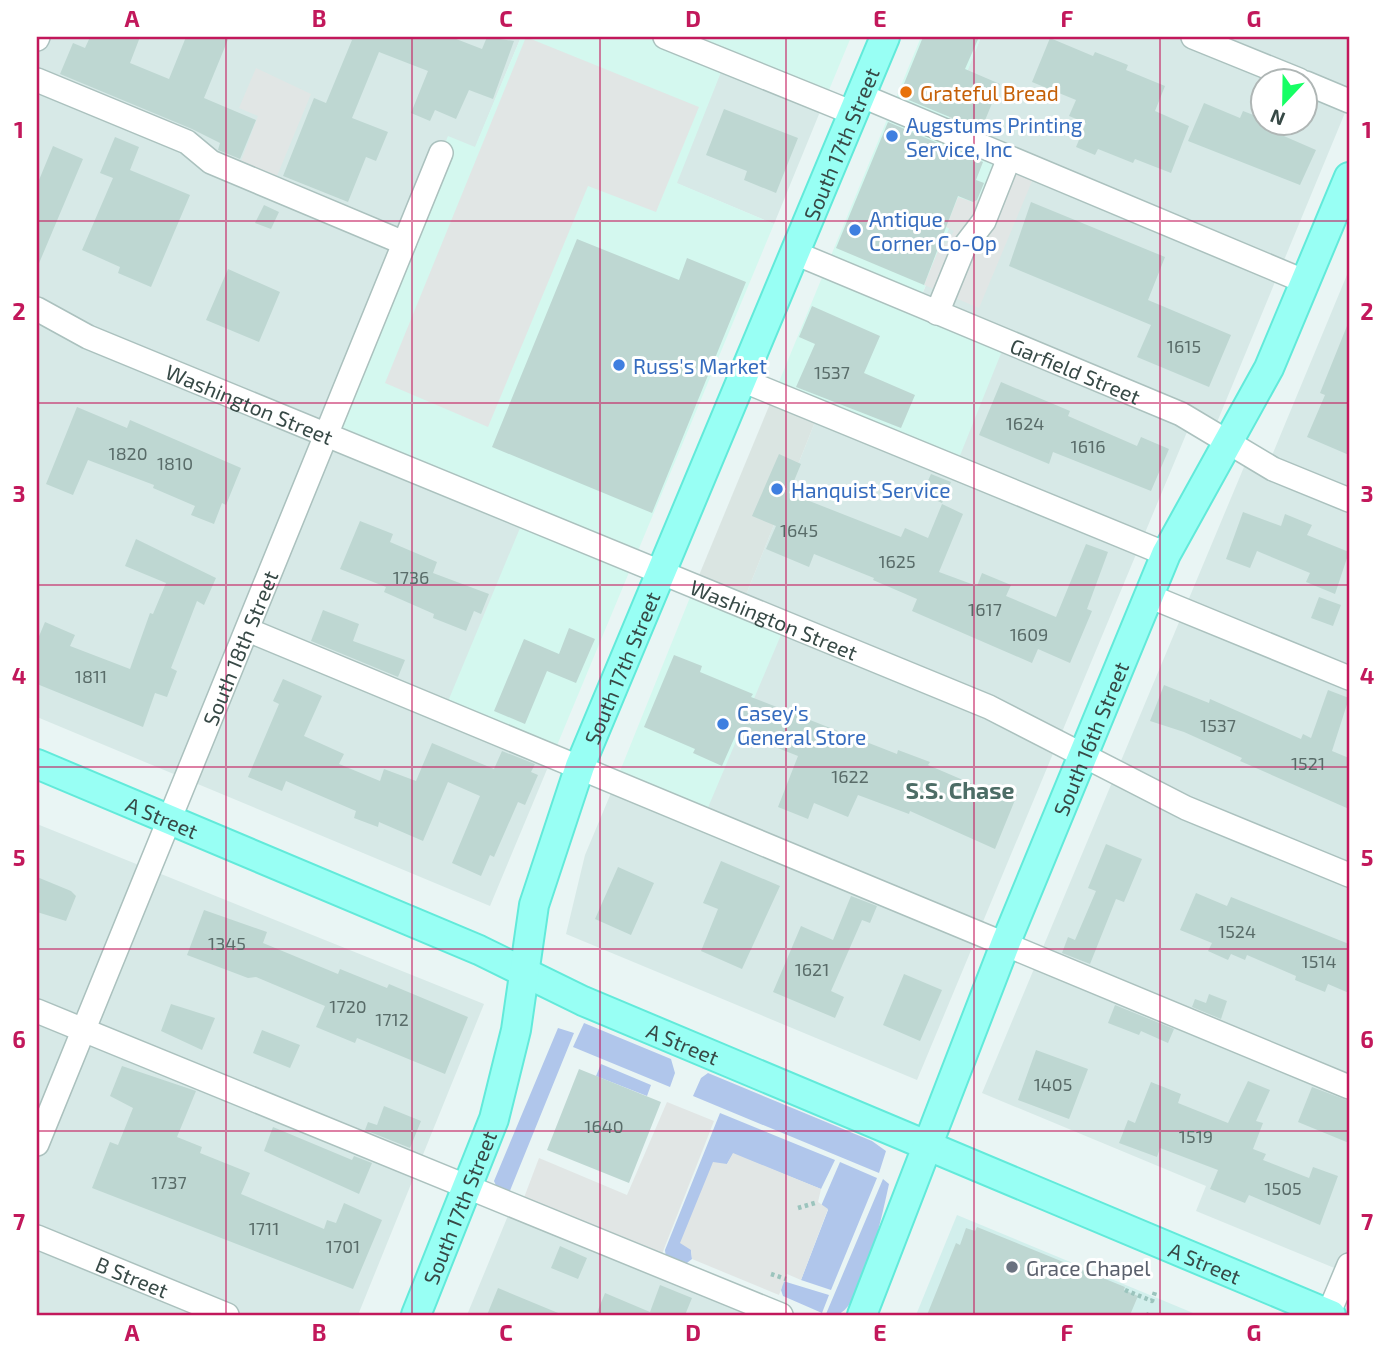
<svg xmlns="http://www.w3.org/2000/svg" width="1386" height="1352" font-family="'Exo 2',sans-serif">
	<rect width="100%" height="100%" fill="#e9f5f4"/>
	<path fill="#d7e9e7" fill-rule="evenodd" d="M37 37H521L475 148 448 137 525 516 553 755 490 906 37 717Z
		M981 37H1349V103L1213 432 1192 420 917 1080 566 934 585 855 616 781 742 605 819 412 918 305 958 205 943 130ZM1264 80H1306V122H1264Z
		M725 61 824 102 774 224 676 183Z
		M1349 270V1274L1196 1211 1206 1186 982 1093 1249 455 1268 465Z
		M37 824 484 1004 358 1315H37Z
		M512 1206 781 1315H467Z"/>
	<path fill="#d4f8ef" d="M521 37H851L824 102 725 62 677 183 774 224 553 755 444 711 525 516 326 434 448 136 475 147Z
		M921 37H981L944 130 1001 154 976 213 958 206 918 304 1006 341 955 468 774 394Z
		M695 585 786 623 704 817 616 781Z"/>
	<path fill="#dae5e2" d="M774 394 819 412 742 605 695 585Z"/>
	<path fill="#d2efec" d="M957 1215 1198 1315H916Z"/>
	<path fill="#b0c6eb" d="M584 1023 671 1059 675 1073 670 1087 573 1047Z
		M558 1028 574 1033 507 1198 498 1190 494 1181Z
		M601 1064 651 1085 647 1096 596 1076Z
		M708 1073 872 1141 886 1151 879 1173 693 1096 701 1078Z
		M720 1113 835 1160 821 1189 733 1154 727 1164 720 1165 691 1250 692 1259 683 1266 666 1258 665 1250Z
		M840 1162 877 1178 831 1290 801 1280 828 1210 821 1206Z
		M883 1179 889 1184C883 1212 864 1302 839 1314H826Z
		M783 1281 829 1295 822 1313 783 1296 781 1290Z"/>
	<path fill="#e1e6e5" d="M526 37 699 107 656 212 588 186 488 427 385 383Z
		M256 68 311 94 277 176 241 161 258 116 239 108Z
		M996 157 1035 174 979 308 924 285 942 241 946 244 954 231 946 227 958 197 973 202 974 199 979 201Z
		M667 1102 714 1121 660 1259 522 1203 539 1158 627 1195Z
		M733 1153 821 1189 818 1202 828 1209 801 1280 787 1274 779 1295 692 1259 691 1250 680 1243 713 1162 727 1164Z"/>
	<path fill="#bed7d2" d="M90 37H140L130 63 169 79 186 37H229L204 98 256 120 240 159 218 150 220 143 192 129 60 74 73 43 85 48Z
		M345 37H451L482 49 487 37 514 41 493 99 469 90 456 119 435 110 430 121 411 113 428 71 379 52 352 118 388 132 376 161 366 157 348 202 283 176 314 98 326 103 352 40Z
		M923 37H979L965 69 1000 84 981 130 899 96Z
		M1050 38 1093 56 1095 52 1128 65 1126 70 1165 86 1155 111 1189 126 1171 173 1135 159 1133 163 1098 149 1095 155 1076 147 1086 123 1069 116 1076 100 1032 82Z
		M1204 103 1240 118 1243 111 1264 119V122H1270L1268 129 1316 150 1300 185 1188 141Z
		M724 109 798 138 776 193 744 180 747 171 706 155Z
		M888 122 983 162 976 180 984 183 977 200 973 202 958 196 924 285 836 248Z
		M115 137 139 147 130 170 190 195 151 287 118 273 120 267 82 250 113 178 100 173Z
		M53 146 83 159 37 268V185Z
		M1031 202 1165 257 1148 300 1231 335 1209 387 1137 357 1151 325 1009 266Z
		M264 205 279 212 271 229 255 223Z
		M577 239 679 280 687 258 746 282 652 513 492 447Z
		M228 269 280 292 259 342 206 320Z
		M812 306 880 336 864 373 915 395 901 428 796 387 815 344 799 337Z
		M1349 321V455L1307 437 1325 395 1320 393Z
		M1001 382 1070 411 1068 416 1137 446 1141 437 1169 449 1151 491 1053 452 1049 464 979 435Z
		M77 407 127 428 130 420 241 468 226 505 222 503 214 524 191 515 195 506 153 488 154 485 88 460 73 495 46 484Z
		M779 454 801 464 789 493 901 537 905 528 928 538 942 504 963 514 939 572 977 586 982 573 1011 585 1006 596 1056 617 1086 544 1108 552 1087 609 1092 611 1070 663 1038 649 1032 663 912 611 917 599 873 580 874 578 814 554 809 567 766 549 776 526 752 516Z
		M931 474 951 482 942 503 922 494Z
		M1243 512 1281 526 1285 514 1312 525 1307 535 1349 552 1335 594 1306 582 1310 573 1257 551 1250 568 1226 559Z
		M360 521 393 534 390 542 437 562 433 573 489 594 481 614 474 611 466 631 433 618 434 614 384 592 386 587 340 569Z
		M136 539 216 578 204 605 197 601 171 668 177 671 167 697 155 693 143 727 37 684V641L45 622 75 635 70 646 130 669 150 613 153 614 166 583 125 566Z
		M1319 597 1341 605 1333 626 1311 618Z
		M323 610 359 624 353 641 405 660 398 677 311 641Z
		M569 628 595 639 576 683 547 671 525 724 494 711 524 639 559 654Z
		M674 655 702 666 700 672 753 694 751 697 897 754 898 750 930 762 928 765 991 792 994 785 1017 795 995 849 910 811 909 814 858 795 848 817 814 803 808 819 778 807 798 756 737 732 722 766 693 753 695 749 644 727Z
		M283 679 322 696 304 736 344 754 339 764 380 781 384 769 416 781 432 743 494 769 502 751 535 764 531 772 538 775 525 805 518 802 494 857 490 855 481 876 452 863 480 796 448 782 423 841 379 822 378 827 354 818 356 811 286 781 282 791 248 777 279 704 273 701Z
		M1164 685 1209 703 1210 699 1301 739 1303 734 1311 738 1328 690 1349 698 1332 751 1349 758V809L1240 761 1242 758 1184 732 1150 721Z
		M1106 844 1142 859 1124 902 1116 899 1090 964 1062 953 1068 937 1075 940 1096 891 1088 888Z
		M721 861 780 886 742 969 701 951 718 909 703 903Z
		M618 867 654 883 631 935 595 919Z
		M37 877 71 891 76 896 66 921 37 912Z
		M1196 893 1227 906 1231 897 1349 944V993L1328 984 1325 992 1295 980 1296 976 1247 955 1245 960 1231 954 1228 960 1208 951 1212 943 1180 930Z
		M851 896 877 906 870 923 862 920 831 991 844 997 835 1018 773 992 801 926 833 940Z
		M204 910 267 932 263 943 338 974 340 969 387 988 389 984 468 1017 445 1074 357 1038 355 1043 316 1027 325 1006 256 977 248 978 187 955Z
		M904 974 942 990 920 1041 883 1025Z
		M1209 994 1227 1001 1221 1019 1192 1007 1195 999 1206 1003Z
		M171 1004 215 1018 202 1050 161 1031Z
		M1115 1005 1174 1029 1168 1043 1141 1031 1139 1035 1108 1023Z
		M262 1030 300 1045 290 1068 253 1053Z
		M1036 1050 1088 1069 1069 1119 1018 1100Z
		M122 1066 196 1091 177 1137 202 1147 200 1153 250 1173 241 1194 324 1229 327 1220 336 1223 344 1203 382 1220 353 1289 92 1188 110 1142 118 1145 133 1108 110 1096Z
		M579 1069 661 1102 629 1183 547 1150Z
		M1248 1081 1270 1090 1256 1121 1263 1123 1253 1149 1266 1154 1263 1160 1309 1178 1313 1167 1338 1176 1320 1225 1249 1195 1245 1203 1210 1189 1218 1170 1160 1148 1157 1157 1119 1143 1128 1120 1135 1123 1151 1082 1181 1094 1178 1103 1228 1123Z
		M1312 1087 1349 1101V1143L1298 1122Z
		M384 1106 421 1121 410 1148 365 1130 368 1122 377 1125Z
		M273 1127 352 1160 354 1156 372 1163 359 1194 264 1151Z
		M977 1227 1125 1287 1124 1290 1138 1296 1130 1315H927L956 1243 960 1245 966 1228 975 1231Z
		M560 1246 587 1258 578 1279 551 1268Z
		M660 1285 692 1298 685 1315H596L605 1293 650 1312Z
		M498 1288 563 1315H487Z"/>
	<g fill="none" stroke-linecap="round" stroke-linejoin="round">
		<defs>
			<g id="minor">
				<path d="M665 37 853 113"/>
				<path d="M1193 37 1299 80"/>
				<path d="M37 39 38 37"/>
				<path d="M37 80 187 142 211 162 404 243"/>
				<path d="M1306 83 1349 101"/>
				<path d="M860 95 1306 282"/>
				<path id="s1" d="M795 253 1181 414 1273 469 1349 500"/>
				<path id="s2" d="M37 309 88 337 989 707 1186 808 1349 875"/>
				<path d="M937 313 964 247 984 221 1009 158"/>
				<path d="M742 380 1166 554"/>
				<path d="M1149 596 1349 678"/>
				<path d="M248 630 1349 1087"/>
				<path d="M37 1011 781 1315"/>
				<path id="s3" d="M37 1144 441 153"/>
				<path id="s4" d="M37 1237 227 1315"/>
				<path d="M1328 1315 1349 1265"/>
			</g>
			<g id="major">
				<path id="s5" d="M37 764 479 950 583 1001 1331 1315"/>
				<path id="s6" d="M416 1315 494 1119 516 1030 534 905 580 766 885 37"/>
				<path id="s7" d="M862 1315 1006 942 1166 554 1269 368 1349 177"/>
			</g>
		</defs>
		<use href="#minor" stroke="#abc1be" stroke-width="26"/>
		<use href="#major" stroke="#62eada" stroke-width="32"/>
		<path stroke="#9bc4bd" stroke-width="4.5" stroke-dasharray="3.5 3.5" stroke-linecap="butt" d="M798 1208 818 1202
			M771 1274 786 1279
			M1125 1290 1152 1301 1156 1289
			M1146 1314 1148 1315"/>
		<use href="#minor" stroke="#fff" stroke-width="23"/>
		<use href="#major" stroke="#98fff4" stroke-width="28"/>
	</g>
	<path fill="none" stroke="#c2185b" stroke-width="2" stroke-opacity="0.55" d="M226 37V1315M412 37V1315M600 37V1315M786 37V1315M974 37V1315M1160 37V1315M37 221H1349M37 403H1349M37 585H1349M37 767H1349M37 949H1349M37 1131H1349"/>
	<circle fill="#e8710a" stroke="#fff" stroke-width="2.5" cx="906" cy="92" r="7"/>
	<g fill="#3f7fe0" stroke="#fff" stroke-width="2.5">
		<circle cx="892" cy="136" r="7"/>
		<circle cx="855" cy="230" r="7"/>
		<circle cx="619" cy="365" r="7"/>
		<circle cx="777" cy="489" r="7"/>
		<circle cx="723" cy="724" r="7"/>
	</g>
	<circle fill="#6b7280" stroke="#fff" stroke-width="2.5" cx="1012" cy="1267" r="7"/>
	<g text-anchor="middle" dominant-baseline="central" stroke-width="6" stroke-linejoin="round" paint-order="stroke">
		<g font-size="18" fill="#596c69">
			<text x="1184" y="346">1615</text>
			<text x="832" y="372">1537</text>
			<text x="1025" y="423">1624</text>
			<text x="1088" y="446">1616</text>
			<text x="128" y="453">1820</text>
			<text x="175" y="463">1810</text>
			<text x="799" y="530">1645</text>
			<text x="897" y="561">1625</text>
			<text x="411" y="577">1736</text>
			<text x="985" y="609">1617</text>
			<text x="1029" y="634">1609</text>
			<text x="91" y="676">1811</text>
			<text x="1218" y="725">1537</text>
			<text x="1308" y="763">1521</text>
			<text x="850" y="776">1622</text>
			<text x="1237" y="931">1524</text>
			<text x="227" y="943">1345</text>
			<text x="1319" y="961">1514</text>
			<text x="812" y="969">1621</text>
			<text x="348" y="1006">1720</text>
			<text x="392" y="1019">1712</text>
			<text x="1053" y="1084">1405</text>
			<text x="604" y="1126">1640</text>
			<text x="1196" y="1136">1519</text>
			<text x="169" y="1182">1737</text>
			<text x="1283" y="1188">1505</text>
			<text x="264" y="1228">1711</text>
			<text x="343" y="1246">1701</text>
		</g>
		<g font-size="21" fill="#c56008" stroke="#fff" text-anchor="start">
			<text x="920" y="92">Grateful Bread</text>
		</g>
		<g font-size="21" fill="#366cbe" stroke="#fff" text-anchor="start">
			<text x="906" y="124">Augstums Printing<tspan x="906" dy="24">Service, Inc</tspan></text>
			<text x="869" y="218">Antique<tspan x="869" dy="24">Corner Co-Op</tspan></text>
			<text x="633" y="365">Russ's Market</text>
			<text x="791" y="489">Hanquist Service</text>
			<text x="737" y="712">Casey's<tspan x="737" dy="24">General Store</tspan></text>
		</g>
		<g font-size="21" fill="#374946" stroke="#fff">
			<text stroke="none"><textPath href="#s6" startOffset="1250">South 17th Street</textPath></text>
			<text stroke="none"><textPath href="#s1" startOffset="304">Garfield Street</textPath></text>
			<text stroke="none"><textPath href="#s2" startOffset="233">Washington Street</textPath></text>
			<text stroke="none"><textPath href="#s2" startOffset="800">Washington Street</textPath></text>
			<text stroke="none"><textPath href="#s3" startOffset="536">South 18th Street</textPath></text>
			<text stroke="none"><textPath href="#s6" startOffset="682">South 17th Street</textPath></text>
			<text stroke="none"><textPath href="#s7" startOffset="620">South 16th Street</textPath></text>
			<text stroke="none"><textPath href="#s5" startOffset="136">A Street</textPath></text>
			<text stroke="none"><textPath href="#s5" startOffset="704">A Street</textPath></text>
			<text stroke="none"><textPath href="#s6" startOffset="116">South 17th Street</textPath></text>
			<text stroke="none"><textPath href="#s5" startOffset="1270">A Street</textPath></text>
			<text stroke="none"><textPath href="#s4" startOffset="103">B Street</textPath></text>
		</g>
		<g font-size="21" fill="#5b616d" stroke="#fff" text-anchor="start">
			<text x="1026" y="1267">Grace Chapel</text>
		</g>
		<g font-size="23" font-weight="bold" fill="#4d6d66" stroke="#fff">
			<text x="960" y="790">S.S. Chase</text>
		</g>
	</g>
	<rect width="1386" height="1352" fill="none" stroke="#ffffff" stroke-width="77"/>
	<g transform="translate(1284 102) rotate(202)"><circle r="33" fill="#ffffff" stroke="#afb6b5" stroke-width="2"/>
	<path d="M0-5L12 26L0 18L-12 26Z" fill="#16ff64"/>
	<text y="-10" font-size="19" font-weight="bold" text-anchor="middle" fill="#374946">N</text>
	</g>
	<rect x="38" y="38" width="1310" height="1276" fill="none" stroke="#c2185b" stroke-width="2.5"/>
	<g font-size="23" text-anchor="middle" font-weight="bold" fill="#c2185b">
		<text x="132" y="27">A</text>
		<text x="319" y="27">B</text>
		<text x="506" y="27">C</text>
		<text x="693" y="27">D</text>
		<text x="880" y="27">E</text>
		<text x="1067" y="27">F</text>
		<text x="1254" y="27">G</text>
		<text x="19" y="138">1</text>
		<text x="1367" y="138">1</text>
		<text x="19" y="320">2</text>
		<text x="1367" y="320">2</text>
		<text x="19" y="502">3</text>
		<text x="1367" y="502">3</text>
		<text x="19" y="684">4</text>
		<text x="1367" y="684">4</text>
		<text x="19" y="866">5</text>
		<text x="1367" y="866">5</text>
		<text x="19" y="1048">6</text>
		<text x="1367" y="1048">6</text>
		<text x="19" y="1230">7</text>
		<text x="1367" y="1230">7</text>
		<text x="132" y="1341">A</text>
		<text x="319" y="1341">B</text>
		<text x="506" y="1341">C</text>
		<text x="693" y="1341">D</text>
		<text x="880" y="1341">E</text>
		<text x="1067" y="1341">F</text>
		<text x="1254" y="1341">G</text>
	</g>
</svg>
